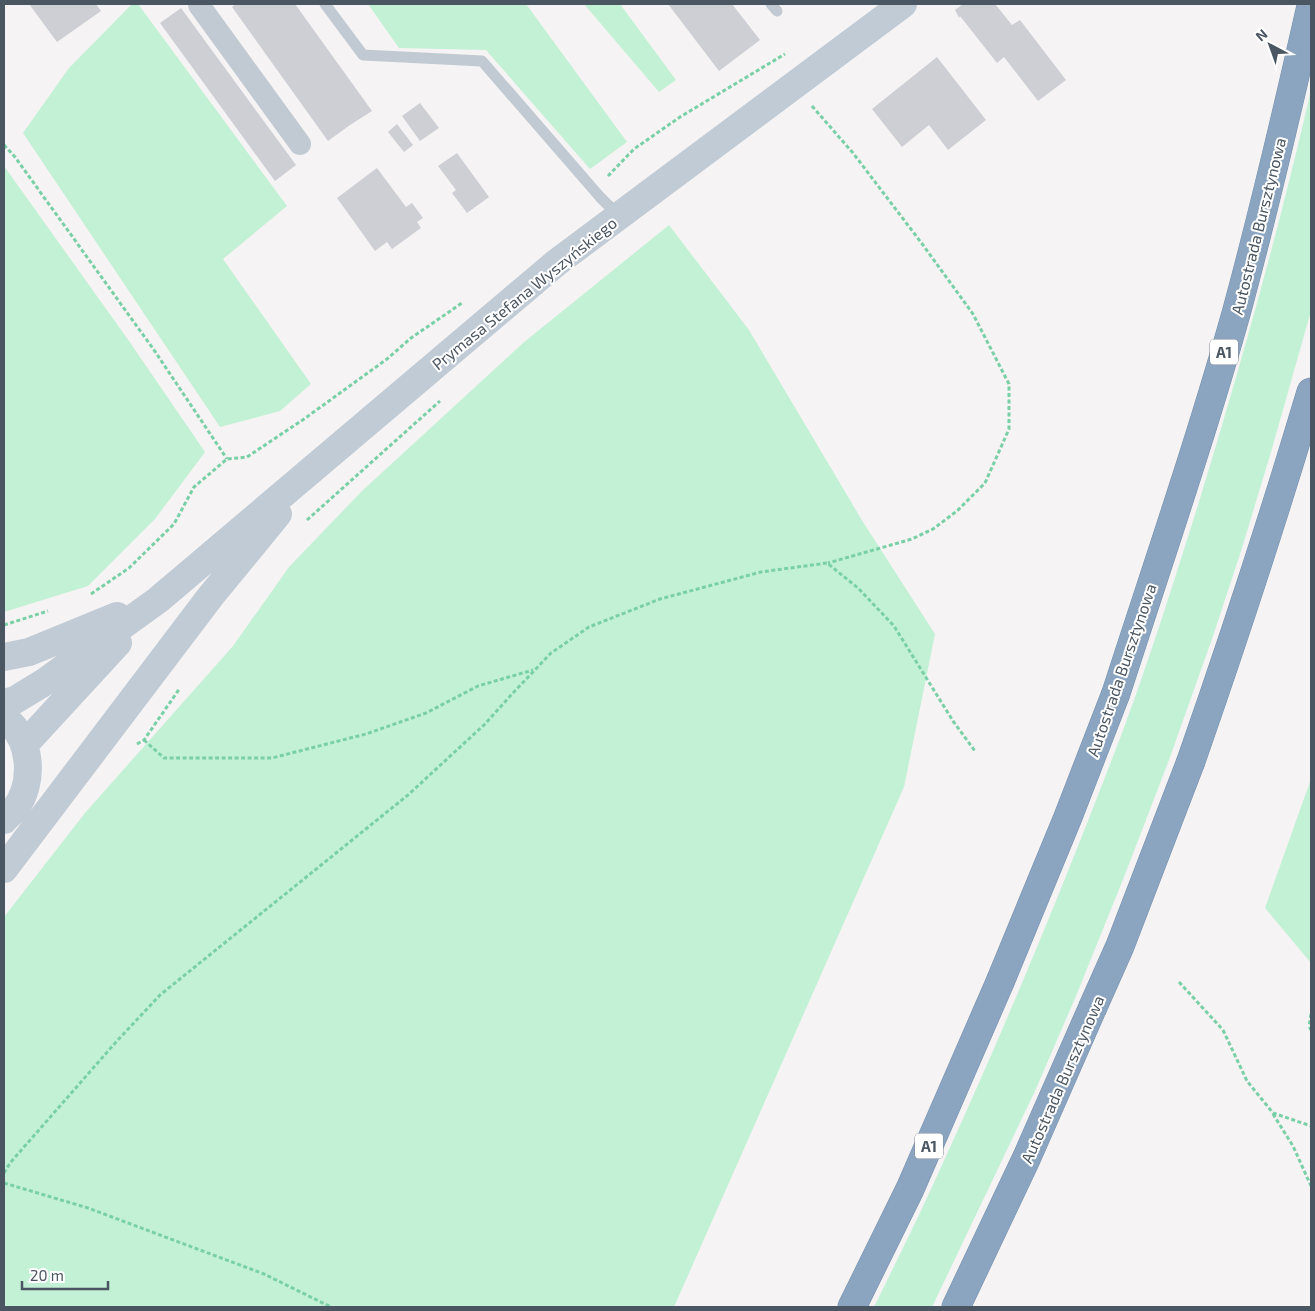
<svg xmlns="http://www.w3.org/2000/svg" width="1315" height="1311" font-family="'Exo 2',sans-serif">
	<rect width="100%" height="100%" fill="#f5f3f3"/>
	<path fill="#c3f1d5" d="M132 4H138L287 206 223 259 311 384 280 411 220 427 23 133 69 68Z
		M368 4H526L627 142 590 169 486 50 399 48Z
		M584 4H620L676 80 659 92Z
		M1311 90V311L1271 452 1242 548 1213 636 1169 760 1124 877 1076 996 1035 1091 932 1307H874C899 1256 924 1206 947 1154 1010 1016 1068 875 1122 733 1150 658 1174 581 1198 505 1240 368 1279 230 1311 90Z
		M4 166 129 341 205 452 155 519 88 586 4 612Z
		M669 225 749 330 863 522 935 634 904 787 674 1307H4V917L85 813 233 646 289 567 362 491 523 343Z
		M1311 779V963L1265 908Z"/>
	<path fill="#cdcfd5" d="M29 4H96L101 11 57 42Z
		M236 4H295L372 111 350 125 328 141 232 7Z
		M668 4H732L760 40 719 71Z
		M963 4H995L1012 25 1020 20 1066 80 1038 101 1004 57 997 63 960 16 959 18 955 10Z
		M181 8 296 165 275 181 160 23Z
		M937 57 986 120 948 150 929 125 902 147 872 109Z
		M420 103 439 128 420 141 402 116Z
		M397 124 413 145 404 152 388 132Z
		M457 153 489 197 467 213 452 193 456 190 438 166Z
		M377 168 406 207 412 203 423 218 417 222 421 228 392 249 387 242 375 251 337 198Z"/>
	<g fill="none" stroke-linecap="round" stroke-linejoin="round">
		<defs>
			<path id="highway" d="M1116 693C1157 566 1201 439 1237 310 1264 210 1288 108 1311 6
				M1191 761C1234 638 1274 516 1311 392
				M852 1307 910 1189 1000 982
				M956 1307 1027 1157 1092 1009"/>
		</defs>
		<use href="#highway" stroke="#7690ad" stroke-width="29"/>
		<path stroke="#7ad0a6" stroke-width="3" stroke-dasharray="4 2.5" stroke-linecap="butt" d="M812 106 853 153 923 245 973 314 1009 384V429L985 483 957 511 933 529 912 539 828 563
			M4 145 15 157 154 350 227 459
			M608 176 634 149 680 117 785 54
			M307 520 440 401
			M91 594 129 568 174 524 194 487 227 459 247 457 304 419 387 359 411 338 462 303
			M4 625 48 611
			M144 740 164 758H272L366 734 426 713 478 686 533 670
			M137 744 144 740 180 688
			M1179 982 1223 1030 1247 1081 1273 1113 1311 1126
			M1311 1014 1309 1026 1311 1030
			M1273 1114 1293 1146 1311 1186
			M4 1173 10 1163 116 1042 160 995 408 795 485 724 512 694 551 653 589 627 660 599 761 572 827 563 858 588 894 626 953 721 975 751
			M4 1183 88 1208 264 1274 331 1307"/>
		<path stroke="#c1cad2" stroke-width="11" d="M325 4 363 55 482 61 600 197 619 216
			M771 4 777 11"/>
		<path stroke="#c1cad2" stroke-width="22" d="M200 4 199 5 300 144"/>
		<path stroke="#c1cbd6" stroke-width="28" d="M4 657 29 652 117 616
			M4 703 15 700 43 683 158 600 556 263 903 4
			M4 718C32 738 35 782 15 809 12 813 7 816 4 820
			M24 745 118 643
			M4 869 210 597 278 514"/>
		<use href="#highway" stroke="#8ba5c1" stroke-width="28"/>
		<defs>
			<path id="highway-bridge" d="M1000 982 1068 817 1116 693
				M1092 1009 1120 946 1191 761"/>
		</defs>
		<use href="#highway-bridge" stroke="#7690ad" stroke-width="29" stroke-linecap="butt"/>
		<use href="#highway-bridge" stroke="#8ba5c1" stroke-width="28"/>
	</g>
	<g text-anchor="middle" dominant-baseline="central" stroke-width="4" stroke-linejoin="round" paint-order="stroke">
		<g fill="#fff" stroke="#808990" stroke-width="1">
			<rect x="1210" y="339.5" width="28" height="25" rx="4"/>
			<rect x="915" y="1133.5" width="28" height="25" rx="4"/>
		</g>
		<g font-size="15" font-weight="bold" fill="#4a5661">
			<text x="1224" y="352">A1</text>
			<text x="929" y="1146">A1</text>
		</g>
		<g font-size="16" fill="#4a5661" stroke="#fff">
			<text transform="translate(1258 226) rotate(-76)">Autostrada Bursztynowa</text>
			<text transform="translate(524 293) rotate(-39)">Prymasa Stefana Wyszyńskiego</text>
			<text transform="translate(1121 670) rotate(-71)">Autostrada Bursztynowa</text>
			<text transform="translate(1062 1079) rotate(-66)">Autostrada Bursztynowa</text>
		</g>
	</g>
	<rect width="1315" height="1311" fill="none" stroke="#4a5661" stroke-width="10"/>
	<g transform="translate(1270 45) rotate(319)" stroke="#ffffff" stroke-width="4" paint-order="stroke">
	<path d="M0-4L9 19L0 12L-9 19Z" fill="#4a5661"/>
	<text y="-8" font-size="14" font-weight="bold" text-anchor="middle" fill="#4a5661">N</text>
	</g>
	<path d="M22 1281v8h86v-8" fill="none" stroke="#4a5661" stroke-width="2.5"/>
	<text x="30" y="1281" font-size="15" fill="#4a5661" stroke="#ffffff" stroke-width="4" paint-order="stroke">20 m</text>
</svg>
